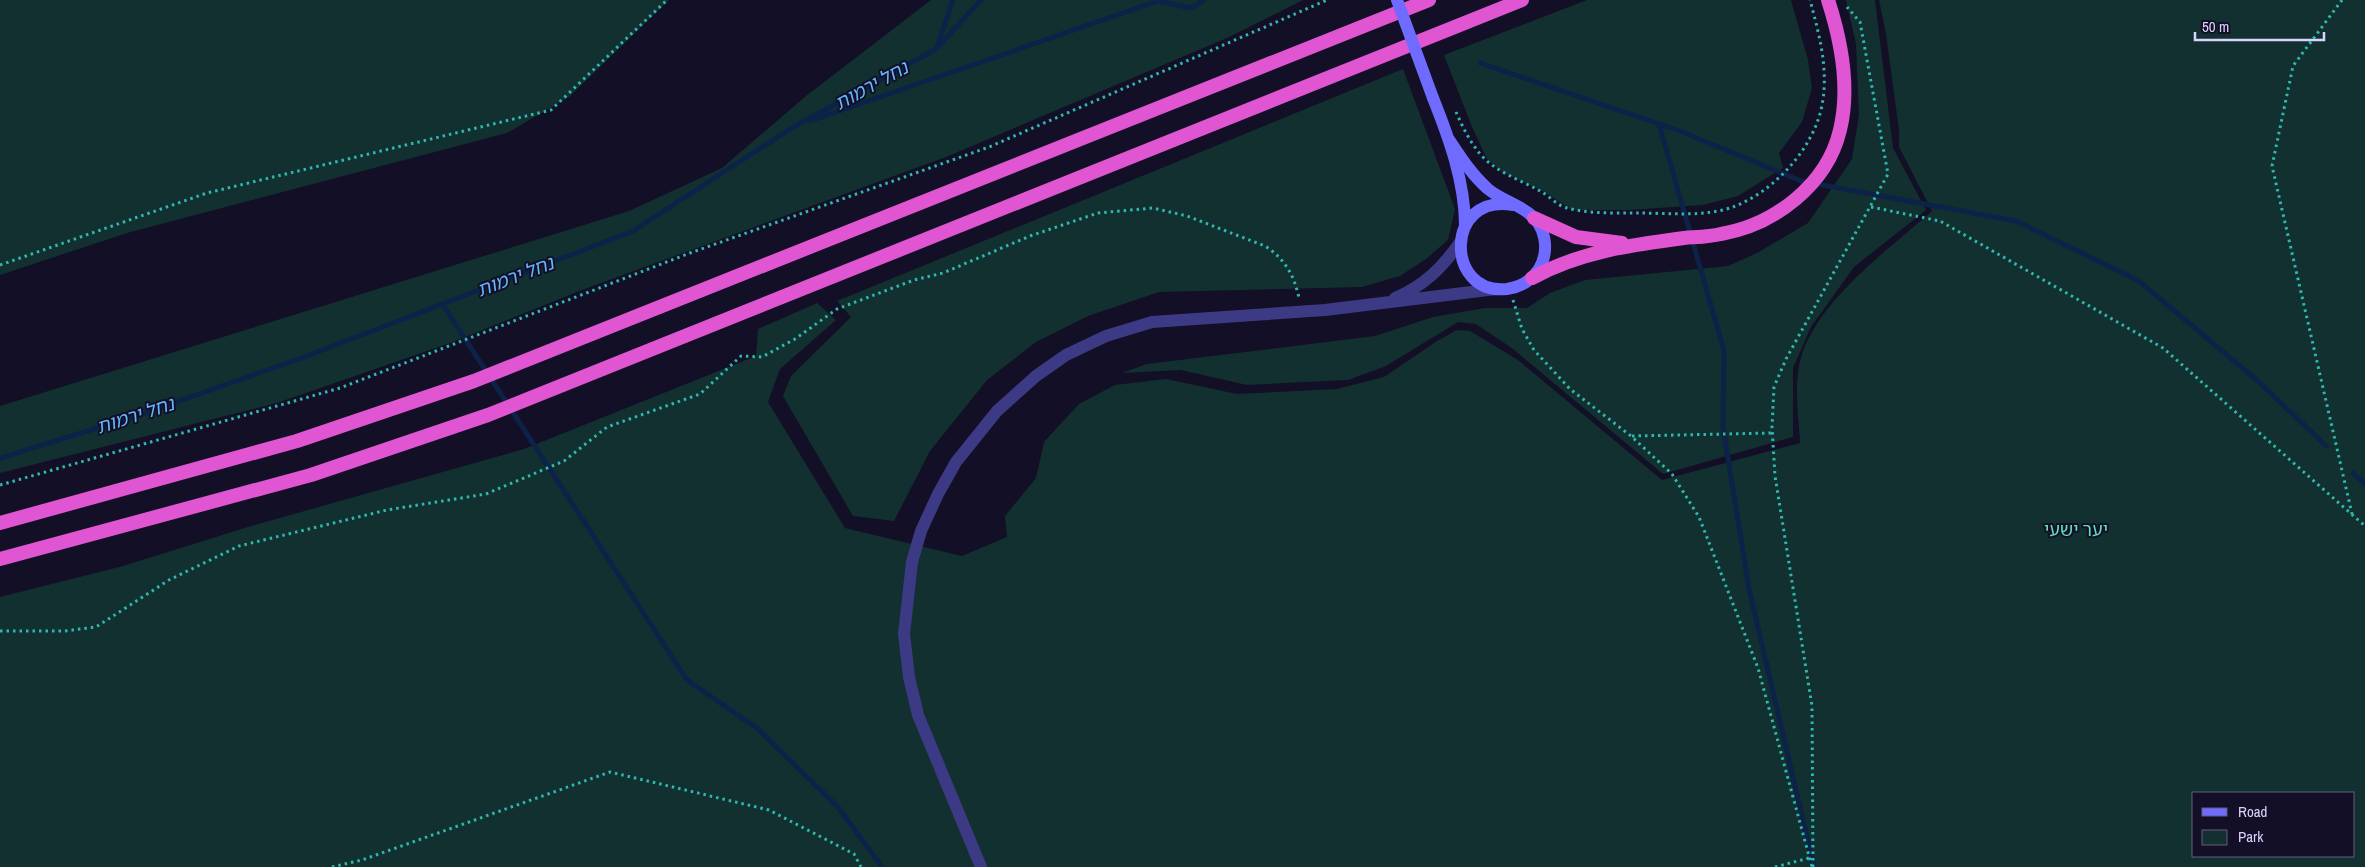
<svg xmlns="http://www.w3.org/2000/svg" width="2365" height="867" font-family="'Archivo Narrow','Noto Sans Hebrew',sans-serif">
	<rect width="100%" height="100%" fill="#130f26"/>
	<path fill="#12302f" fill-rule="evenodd" d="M0 0H669L569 97 507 133 127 233 0 275Z
		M931 0H1303L1227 38 946 157 582 290 450 343 277 403 0 473V406L629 211 722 168 806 96Z
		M1587 0H1791L1808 60 1812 88 1802 122 1779 153 1783 168 1738 196 1703 205 1629 210H1572L1543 191 1502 172 1487 159 1472 127 1444 55Z
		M1846 0H1875L1893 148 1926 210 1854 267 1811 327 1793 368V437L1663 474 1513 349 1476 324 1458 322 1386 366 1348 380 1247 385 1181 370 1122 373 1147 364 1375 336 1433 317 1485 308H1527L1550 293 1585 280 1728 266 1757 253 1808 223 1852 159 1859 115 1856 44Z
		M1879 0H2365V867H0V597L123 566 248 527 524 449 756 356 758 329 817 303 836 320 780 369 768 402 845 528 962 556 1007 537 1005 516 1036 478 1044 442 1079 404 1115 385 1166 379 1237 394 1337 389 1384 377 1437 341 1457 330 1470 331 1518 360 1662 480 1800 443C1799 420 1795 396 1798 373 1804 310 1887 251 1932 211L1899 147V130L1886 34ZM2194 793H2354V856H2194Z
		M1403 69 1455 209 1448 240 1426 259 1400 276 1362 287 1159 292 1088 316 1036 342 987 380 930 451 894 521 853 516 783 396 791 376 851 317 837 301Z"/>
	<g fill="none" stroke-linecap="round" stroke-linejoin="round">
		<path stroke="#0c2248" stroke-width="5" d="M937 47 953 0
			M1480 63 1680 131 1801 181 2016 221 2139 281 2259 382 2326 446
			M810 121 1158 1 1191 8 1204 0
			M1659 124 1724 351 1723 427 1749 589 1814 867
			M443 305 687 680 758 729 838 807 882 867
			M0 458 133 417 299 359 633 231 790 129 936 49 981 0
			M2353 473 2365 484"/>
		<path stroke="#2fb8b0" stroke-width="3" stroke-dasharray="2.5 4" stroke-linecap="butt" d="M2342 0 2293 66 2272 166 2352 514
			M1456 112C1464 130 1475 153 1492 165 1507 176 1526 183 1542 192 1550 197 1558 206 1567 208 1590 214 1616 213 1639 213 1668 213 1702 217 1730 208 1772 194 1814 149 1822 105 1829 69 1819 34 1810 0
			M1871 207 1940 221 2163 348 2365 526
			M0 265 207 193 551 110 667 0
			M1513 300 1522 329 1534 350 1570 389 1631 436 1672 474 1699 517 1758 668 1812 867
			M1632 436 1772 433
			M0 485 340 388 690 253 989 147 1327 0
			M0 631H65L96 627 169 580 239 546 387 510 486 494 564 461 607 427 700 394 741 356 762 357 795 339 837 309 914 280 943 273 1030 236 1098 213 1153 208 1187 216 1265 246C1285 259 1294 275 1299 298
			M332 867 362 860 610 772 769 810 854 854 861 867
			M1775 867 1809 858
			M1813 867 1812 706 1775 476 1772 427 1774 387 1786 359 1888 174 1860 22 1847 7"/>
		<path stroke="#3d3a85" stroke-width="12" d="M1395 298C1424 286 1443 267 1461 241
			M981 867 918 715 909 677 904 634 912 562 921 531 938 494 956 462 997 411 1036 376 1066 355 1106 336 1152 322 1325 310 1496 289"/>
		<path stroke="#6f6bff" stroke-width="12" d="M1433 98C1449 138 1465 182 1465 226
			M1448 138C1460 156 1471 174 1488 189 1500 199 1515 203 1527 212 1546 225 1550 250 1539 269 1532 280 1520 287 1507 289 1445 296 1444 193 1513 205"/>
		<path stroke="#e055d1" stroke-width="14" d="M1534 218 1576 237 1622 243
			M1532 278C1579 252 1631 245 1684 238 1696 237 1709 237 1721 234 1774 225 1827 185 1840 130 1850 89 1841 40 1828 0
			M0 523 297 441 474 381 1429 0
			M0 559 311 475 488 415 1522 0"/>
		<path stroke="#6f6bff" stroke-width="12" d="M1397 0 1433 98"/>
	</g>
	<g text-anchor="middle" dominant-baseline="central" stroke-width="4" stroke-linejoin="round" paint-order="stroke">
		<g font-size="18" fill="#5fe0c0" stroke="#130f26">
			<text x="2076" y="529">יער ישעי</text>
		</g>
		<g font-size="19" font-style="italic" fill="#62b6ff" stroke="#130f26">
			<text transform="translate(871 85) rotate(-29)">נחל ירמות</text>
			<text transform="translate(515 276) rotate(-21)">נחל ירמות</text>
			<text transform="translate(135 415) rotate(-18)">נחל ירמות</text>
		</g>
	</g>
	<rect x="2192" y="792" width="162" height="65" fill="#130f26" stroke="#625e7d"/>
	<rect x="2202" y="808" width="25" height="8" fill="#6f6bff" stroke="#625e7d"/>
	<text x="2238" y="817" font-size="15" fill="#d9d4ff">Road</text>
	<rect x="2202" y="830" width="25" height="15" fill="#12302f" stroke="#625e7d"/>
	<text x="2238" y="842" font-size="15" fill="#d9d4ff">Park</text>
	<path d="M2195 32v8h129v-8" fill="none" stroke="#d9d4ff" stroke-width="2.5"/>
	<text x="2202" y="32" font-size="15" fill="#d9d4ff" stroke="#130f26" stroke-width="4" paint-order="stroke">50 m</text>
</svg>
